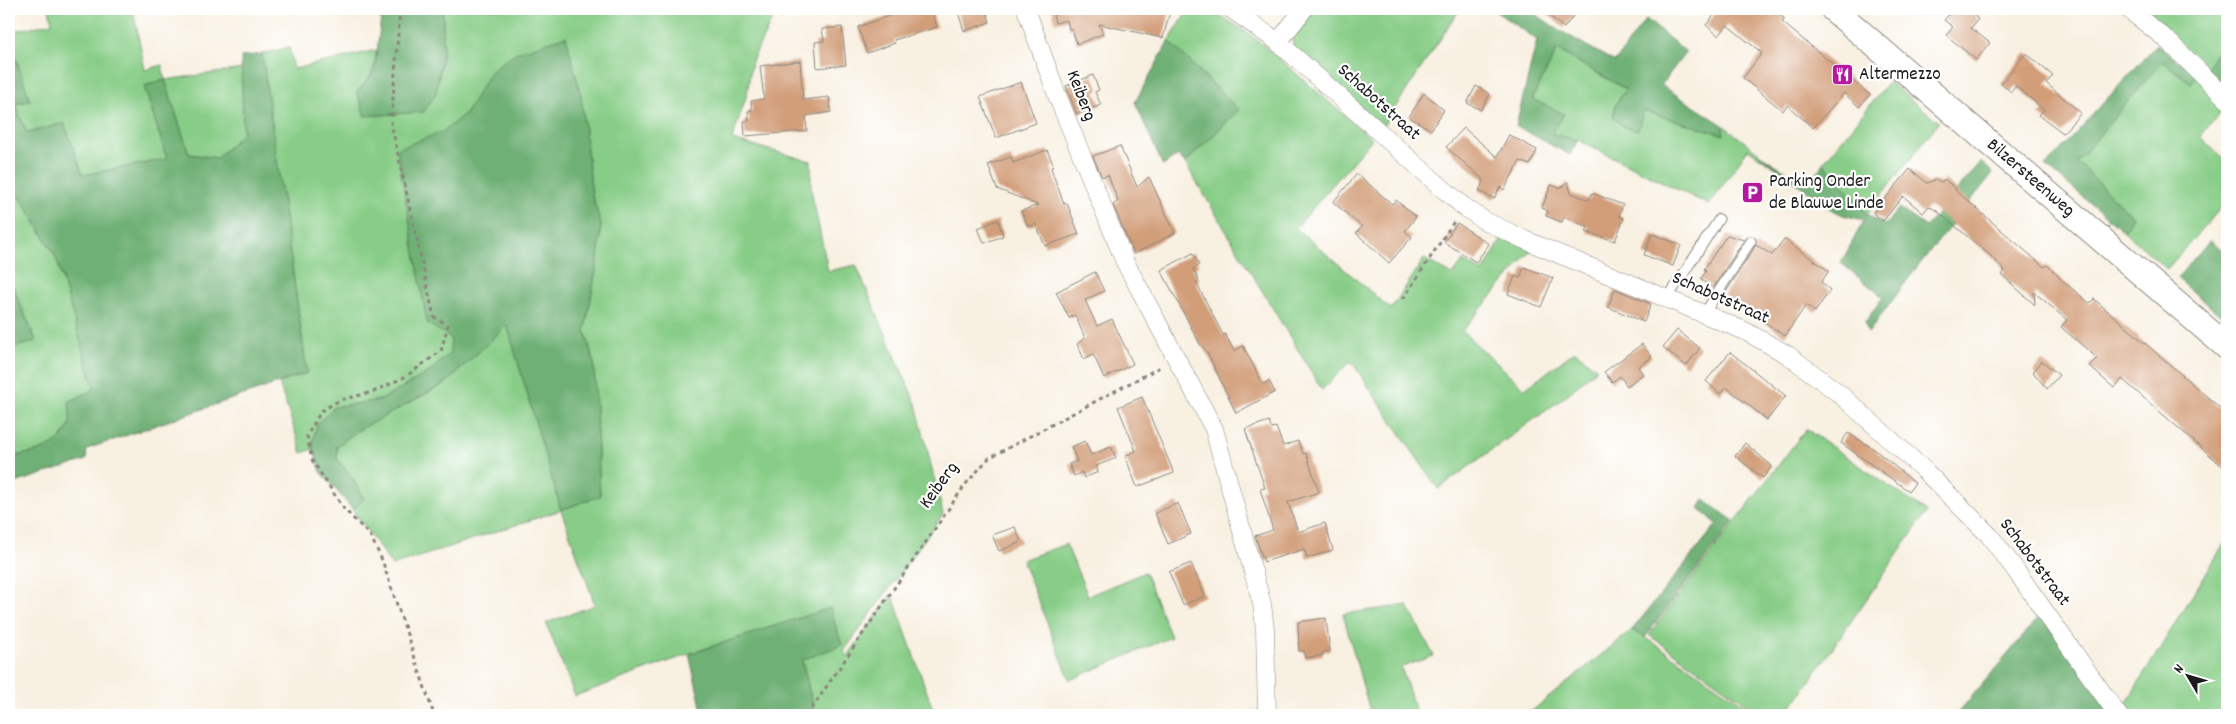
<svg xmlns="http://www.w3.org/2000/svg" width="2236" height="724" font-family="Dekko,sans-serif">
	<rect width="100%" height="100%" fill="#fff"/>
	<filter id="ink" filterUnits="userSpaceOnUse"><feTurbulence type="fractalNoise" baseFrequency=".02" numOctaves="2"/><feDisplacementMap in="SourceGraphic" scale="10" xChannelSelector="R" yChannelSelector="G"/><feConvolveMatrix kernelMatrix="1 2 1 2 8 2 1 2 1" color-interpolation-filters="sRGB"/></filter>
	<filter id="wash" filterUnits="userSpaceOnUse"><feTurbulence type="fractalNoise" baseFrequency=".0096" numOctaves="4" result="noise"/><feDisplacementMap in="SourceGraphic" scale="20" xChannelSelector="R" yChannelSelector="G"/><feGaussianBlur stdDeviation="1.12" result="paint"/><feColorMatrix in="noise" values="0 0 0 0 0 0 0 0 0 0 0 0 0 0 0 0 0 1.4 0 .05"/><feComposite in="paint" operator="in"/></filter>
	<g filter="url(#wash)">
		<rect width="100%" height="100%" fill="#f8f0e1"/>
		<path fill="#88cd87" stroke="#527452" d="M49 9H133L145 70 162 65 165 80 242 69 243 133 217 158 189 154 165 80 144 86 167 159 83 175 64 123 27 134 15 104 30 101 9 38V32L52 23Z
			M443 9H777L752 61 747 94 732 140 811 161V189L828 271 856 265 916 404 943 514 844 651 847 657 892 594 935 715H815L802 660 830 608 689 654 575 696 546 623 595 605 561 510 392 566 353 510 364 499 353 479 337 459V446L357 431 446 383 508 324 561 509 600 496 594 364 585 330 598 259 601 225 592 195 581 96 565 36 477 95 466 113 444 131 426 139 451 338 450 354 429 372 381 400 334 407 312 445 313 449 302 453 279 383 307 373 262 54 289 47 294 69 376 50C375 71 372 76 357 92L365 116 423 112 436 93 443 50Z
			M1189 9H1211L1254 37 1372 139 1296 228 1391 309 1424 259 1453 275 1463 261 1483 272 1503 237 1532 250 1462 331 1525 389 1575 351 1597 369 1562 399 1438 489 1351 361 1322 390 1185 163 1239 110 1169 41Z
			M1312 9H1460L1383 126 1293 47 1292 34Z
			M2133 9H2227V45L2221 44 2205 71Z
			M1557 50 1627 90 1616 103 1723 134V125L1796 182 1748 149 1709 205 1578 140 1552 134 1532 99Z
			M2162 61 2191 83 2197 76 2227 104 2200 137 2227 161V201L2167 269 2124 231 2133 217 2076 162Z
			M1889 82 1939 122 1867 214 1823 163Z
			M9 184 15 188 56 257 94 389 58 443 37 452 9 457V349L36 341 9 277Z
			M1806 429 1927 512 1786 715H1763L1649 635Z
			M2227 539V715H2135L2125 705Z
			M1066 544 1088 596 1145 572 1171 637 1070 680 1022 560Z
			M1407 605 1434 656 1401 667 1417 715H1371L1343 614Z
			M1632 630 1645 637 1759 715H1527Z"/>
		<path fill="#6eb074" stroke="#456648" d="M382 9H443V50L436 93 424 112 365 116 357 92 372 75 375 68Z
			M1492 9H1528L1559 30 1615 62 1646 19 1686 52 1661 85 1723 125 1724 135 1644 111 1638 130 1624 127 1613 117 1616 103 1626 89 1557 50 1532 99 1564 114 1552 134 1578 140 1570 155 1516 126 1537 40Z
			M566 36 581 96 592 195 601 225 598 259 585 330 594 364 600 496 561 510 507 325 446 383 357 431 337 446V459L353 479 364 499 353 510 321 472 312 445 317 424 334 407 381 400 429 372 450 353 451 338 427 323 397 149 444 131 466 113 492 69 515 53Z
			M9 38 30 100 15 104 27 133 64 123 83 175 167 159 144 86 165 80 189 154 217 158 243 133 241 57 262 54 307 373 87 449 86 460 9 485V457C32 453 59 450 69 426 72 420 69 409 69 402L94 389 56 257 15 188 9 184Z
			M1169 41 1239 110 1185 163 1178 155 1163 166 1135 102Z
			M2157 44 2197 76 2191 83 2162 61 2077 162 2133 217 2124 231 2046 166Z
			M2221 44 2227 45V90L2205 71Z
			M1760 155 1809 185 1823 163 1867 214 1885 225 1899 208 1926 227 1981 162 1993 173 1915 270 1868 333 1865 322 1883 297 1841 263 1864 220 1843 215 1829 208Z
			M2210 240 2227 254V321L2177 278Z
			M9 277 36 341 9 349Z
			M1704 500 1734 521 1645 637 1632 630 1717 524 1699 508Z
			M830 608 842 645 802 660 815 715H703L689 654Z
			M2041 615 2112 715H1956Z"/>
		<g id="blocks">
			<path fill="#d29e79" d="M899 9H931L937 27 894 40 895 43 867 53 858 27 900 12Z
				M957 9H986L990 22 964 31Z
				M1052 9H1151L1170 12 1163 38 1099 24 1103 34 1077 44 1072 29H1069L1067 20 1055 23Z
				M1541 9H1566L1574 15 1564 28Z
				M1719 9H1771L1785 19 1782 22 1870 95 1859 107 1844 93 1813 128 1787 105 1783 111 1743 78 1762 53 1727 25 1719 36 1706 25Z
				M1954 9H1982L1975 17 1978 19 1971 28 1990 43 1976 60 1946 35 1953 27 1944 20Z
				M842 27 846 65 817 68 815 42 824 41 822 29Z
				M2026 53 2053 76 2046 83 2081 113 2063 133 2039 115 2044 110 2016 86 2011 92 2001 83Z
				M800 61 803 100 829 97 831 112 806 116 807 131 745 136 744 121H749L748 111 752 110 751 101 764 99 760 66Z
				M1093 75 1099 90 1095 92 1101 105 1077 114 1066 86Z
				M1021 82 1036 123 996 138 980 97Z
				M1476 86 1490 94 1481 110 1467 103Z
				M1424 93 1444 110 1431 130 1409 117Z
				M1464 128 1497 157 1509 135 1537 150 1530 165 1520 161 1504 190 1500 187 1494 199 1479 191 1484 180 1446 147Z
				M1120 146 1137 187 1149 177 1175 233 1134 254 1113 205 1118 201 1108 175 1102 177 1093 156Z
				M1047 150 1054 166 1051 167 1054 177 1064 204 1067 203 1079 234 1045 246 1036 224 1028 227 1021 211 1038 205 997 189 988 165 1011 157 1013 163Z
				M1910 169 1927 183 1935 180 1942 182 1944 179 1956 189 1955 190 2044 267 2047 265 2063 281 2088 302 2090 303 2094 299 2227 414V470L2122 379 2114 388 2089 366 2097 358 2061 327 2067 320 2034 292 2035 305 2002 275 2005 271 1992 257 1937 211 1929 206 1923 213 1903 196 1883 221 1873 213Z
				M1357 174 1392 204 1396 200 1416 217 1405 231 1412 237 1389 263 1356 233 1362 227 1333 202Z
				M1568 182 1571 193 1589 200 1592 193 1623 205 1619 216 1624 218 1615 241 1586 232 1588 227 1564 217 1562 222 1546 216 1548 211 1542 208 1551 185 1560 188Z
				M998 220 1003 236 984 243 978 228Z
				M1457 223 1489 244 1476 262 1444 242Z
				M1652 234 1681 245 1673 266 1644 255Z
				M1727 235 1744 240 1713 288 1701 279 1706 271 1704 269Z
				M1784 239 1829 271 1821 282 1830 290 1815 312 1806 305 1785 336 1724 295 1756 245 1772 255Z
				M1193 253 1199 265 1193 269 1199 280 1196 282 1223 335 1225 334 1234 351 1243 346 1263 384 1269 381 1275 392 1236 413 1208 354 1200 344 1161 270Z
				M1524 267 1553 278 1541 307 1508 294 1515 276 1520 278Z
				M1095 272 1104 291 1085 300 1097 326 1112 319 1133 364 1104 378 1093 354 1084 359 1077 344 1085 338 1075 315 1069 318 1056 292Z
				M1615 289 1651 304 1644 322 1608 307Z
				M1677 330 1700 348 1686 366 1663 347Z
				M1642 344 1652 357 1638 367 1643 374 1627 386 1620 376 1612 382 1604 372Z
				M1730 352 1786 396 1767 420 1726 387 1720 394 1706 381Z
				M2042 361 2059 375 2047 389 2033 372Z
				M1142 397 1174 473 1137 487 1125 456 1136 451 1118 407Z
				M1269 421 1271 428 1276 427 1283 446 1298 441 1303 454 1306 453 1319 492 1288 502 1298 532 1325 523 1333 550 1307 558 1304 549 1264 562 1255 536 1273 530 1260 489 1265 488 1245 429Z
				M1848 433 1874 449 1915 483 1909 491 1841 443Z
				M1085 441 1091 455 1111 447 1116 458 1096 466 1098 472 1084 478 1082 472 1074 476 1069 464 1077 461 1071 447Z
				M1745 443 1772 466 1763 478 1735 456Z
				M1178 503 1191 534 1168 544 1155 513Z
				M1015 527 1021 542 999 551 992 535Z
				M1191 563 1205 596 1183 605 1169 572Z
				M1326 618 1330 651 1323 652V655L1305 658 1304 651H1299L1298 622Z"/>
		</g>
	</g>
	<g filter="url(#ink)">
		<use href="#blocks" fill-opacity="0" stroke="#8a867e" stroke-width="1"/>
		<g fill="none" stroke-linecap="round" stroke-linejoin="round">
			<defs>
				<path id="lane" d="M781 12 786 9
					M1667 299 1719 219
					M1704 314 1751 241"/>
				<path id="street" d="M1026 9 1057 95 1125 262 1214 429 1262 604 1265 629 1267 715
					M1231 9 1278 42 1441 187 1463 206 1485 221 1525 240 1745 331 1788 355 1841 395 1924 470 1989 535 2014 568 2118 715
					M2128 9 2166 39 2227 99
					M1278 42 1304 9"/>
				<g id="secondary">
					<path id="s1" d="M1833 9 2227 347"/>
				</g>
			</defs>
			<use href="#lane" stroke="#8a867e" stroke-width="11"/>
			<use href="#street" stroke="#8a867e" stroke-width="19"/>
			<use href="#secondary" stroke="#8a867e" stroke-width="27"/>
			<path stroke="#8a867e" stroke-width="3" stroke-dasharray="4 4" stroke-linecap="butt" d="M400 9 391 123 434 317 448 325 441 351 405 377 373 392 340 400 321 411 307 436 312 460 344 509 370 535 382 560 434 715
				M1403 299 1455 220
				M807 715 965 485 989 458 1162 366"/>
			<use href="#lane" stroke="#fff" stroke-width="9"/>
			<use href="#street" stroke="#fff" stroke-width="18"/>
			<use href="#secondary" stroke="#fff" stroke-width="25"/>
		</g>
	</g>
	<defs>
		<symbol id="restaurant-square" viewBox="-11 -11 22 22"><rect x="-9" y="-9" width="18" height="18" rx="4" fill="#b5179e" stroke="#fff"/><path d="M-5-6h1v4h1v-4h1v4h1v-4h1v5L-1.5 .5V6h-2V.5L-5-1ZM5-6V6H3V1.5H1.5Q1.5-4 5-6Z" fill="#fff"/></symbol>
		<symbol id="parking-square" viewBox="-11 -11 22 22"><rect x="-9" y="-9" width="18" height="18" rx="4" fill="#b5179e" stroke="#fff"/><path d="M-3.5-5.5H1a3.5 3.5 0 0 1 0 7H-1V5.5H-3.5ZM-1-3.4V-.6H.8a1.4 1.4 0 0 0 0-2.8Z" fill="#fff"/></symbol>
	</defs>
	<g fill-rule="evenodd">
		<use href="#restaurant-square" x="1830" y="62" width="25" height="25"/>
		<use href="#parking-square" x="1740" y="180" width="25" height="25"/>
	</g>
	<g text-anchor="middle" dominant-baseline="central" stroke-width="4.5" stroke-linejoin="round" paint-order="stroke">
		<g font-size="19" fill="#1c1c1c" stroke="#fff" text-anchor="start">
			<text x="1859" y="75">Altermezzo</text>
			<text x="1769" y="182">Parking Onder<tspan x="1769" dy="22">de Blauwe Linde</tspan></text>
		</g>
		<g font-size="19" fill="#1c1c1c" stroke="#fff">
			<text transform="translate(1080 96) rotate(69)">Keiberg</text>
			<text transform="translate(1378 103) rotate(42)">Schabotstraat</text>
			<text stroke="none"><textPath href="#s1" startOffset="260">Bilzersteenweg</textPath></text>
			<text transform="translate(1720 299) rotate(24)">Schabotstraat</text>
			<text transform="translate(940 486) rotate(-54)">Keiberg</text>
			<text transform="translate(2034 563) rotate(53)">Schabotstraat</text>
		</g>
	</g>
	<rect width="2236" height="724" fill="none" stroke="#fff" stroke-width="30"/>
	<g transform="translate(2188 676) rotate(308)" stroke="#ffffff" stroke-width="4" paint-order="stroke">
	<path d="M0-4L9 19L0 12L-9 19Z" fill="#1c1c1c"/>
	<text y="-8" font-size="14" font-weight="bold" text-anchor="middle" fill="#1c1c1c">N</text>
	</g>
</svg>
